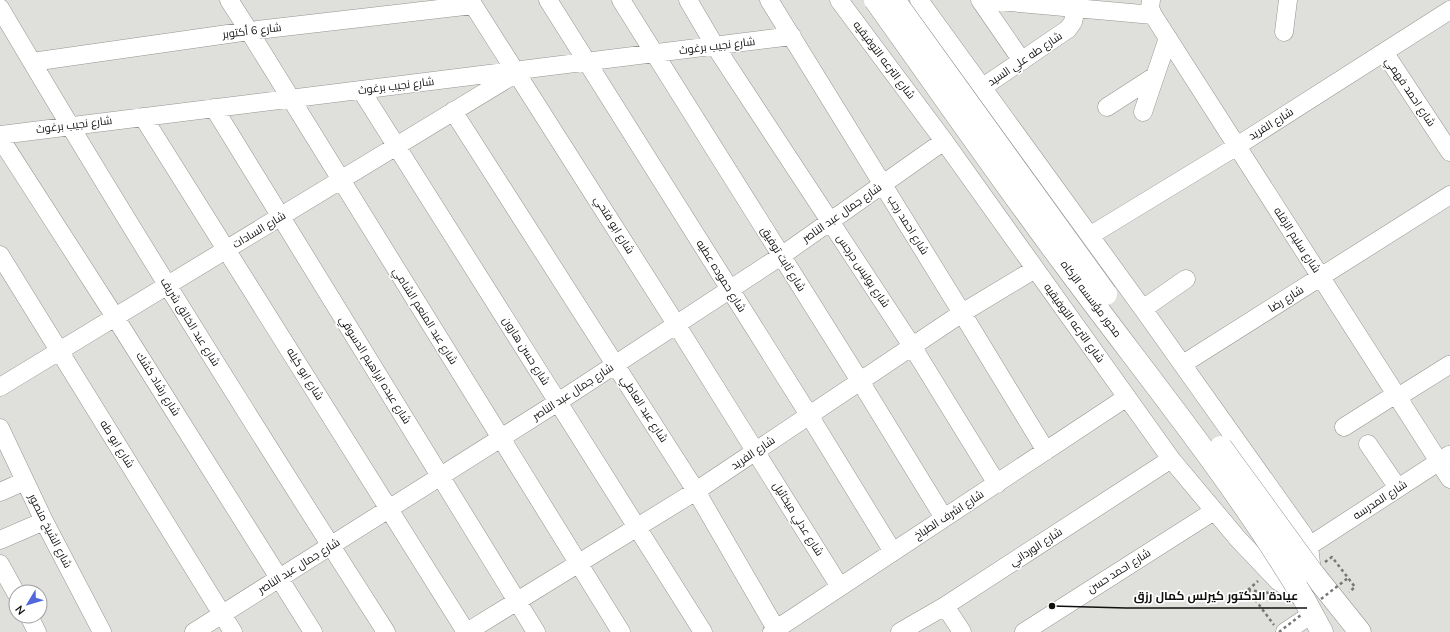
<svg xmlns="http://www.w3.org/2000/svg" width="1450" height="632" font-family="'Nunito Sans',Cairo,sans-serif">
	<rect width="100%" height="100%" fill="#dfe0db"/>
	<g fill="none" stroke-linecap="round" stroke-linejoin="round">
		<defs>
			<path id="minor" d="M229 0 249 31 621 632
				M470 0 676 324 840 587
				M548 0 809 415 893 552
				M621 0 860 381 944 518
				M688 0 715 46 912 346 997 484
				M769 0 962 313 1046 451
				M839 0 944 141 1171 459 1238 539 1278 581 1302 597
				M919 0 1143 309 1303 534 1309 546 1312 572
				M980 0 1022 61
				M987 0 1153 15
				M1151 0 1150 8 1153 15 1450 479
				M0 8C124 219 254 426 386 632
				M1284 32 1288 0
				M1384 52 1450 152
				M32 62 249 31 473 5
				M983 87 1068 29 1073 22 1076 8
				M361 90 703 632
				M1107 107 1155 76
				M214 108 536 632
				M453 111 696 491 776 629
				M1143 112 1168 38
				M143 117 466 632
				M0 135 792 36
				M0 138 115 317 313 632
				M1091 235 1237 146 1450 10
				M0 255 233 632
				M1143 309 1186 279
				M1183 364 1450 195
				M0 387 515 74
				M1398 397 1449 365
				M1344 427 1396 394
				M0 428 44 521 102 632
				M1368 444 1398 488
				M0 492 25 481
				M0 540 44 521
				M1309 546 1449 455
				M0 564 16 593
				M945 606 962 632
				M29 616 37 632
				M194 632 558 402 781 256 944 141
				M467 632 696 491 962 313 1035 269
				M772 632 1127 397
				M900 632 945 606 1171 459
				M1024 632 1214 511
				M1285 632 1312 614"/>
			<path id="major" d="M1312 572 1360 632
				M1304 599 1322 632"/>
		</defs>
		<use href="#minor" stroke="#949591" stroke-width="19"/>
		<use href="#major" stroke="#949591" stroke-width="23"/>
		<path stroke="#767774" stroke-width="2.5" stroke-dasharray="3 3" stroke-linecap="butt" d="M1325 562 1332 557 1355 587 1349 592
			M1248 590 1269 593
			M1248 590 1274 625
			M1248 590 1258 581"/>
		<use href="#minor" stroke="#fff" stroke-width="18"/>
		<use href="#major" stroke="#fff" stroke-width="22"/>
		<defs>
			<path id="major-bridge" d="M875 0C938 88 1000 178 1065 265 1146 375 1234 481 1304 599
				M894 0 1106 294
				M1221 447 1312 572"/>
		</defs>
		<use href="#major-bridge" stroke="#949591" stroke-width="23" stroke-linecap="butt"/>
		<path stroke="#767774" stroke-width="2.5" stroke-dasharray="3 3" stroke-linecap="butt" d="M1321 599 1348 578
			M1279 632 1301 615"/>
		<use href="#major-bridge" stroke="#fff" stroke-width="22"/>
	</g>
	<g text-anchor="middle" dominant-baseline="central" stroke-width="3.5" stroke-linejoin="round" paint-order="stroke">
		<g font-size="11" fill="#10110f" stroke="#fff">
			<text transform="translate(252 31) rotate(-7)">شارع 6 أكتوبر</text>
			<text transform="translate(717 46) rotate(-7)">شارع نجيب برغوث</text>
			<text transform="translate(1025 59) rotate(-34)">شارع طه علي السيد</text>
			<text transform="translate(884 60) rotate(53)">شارع الترعه التوفيقيه</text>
			<text transform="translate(396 86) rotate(-7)">شارع نجيب برغوث</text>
			<text transform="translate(1410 92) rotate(56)">شارع احمد فهمي</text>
			<text transform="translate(1271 124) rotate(-32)">شارع الفريد</text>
			<text transform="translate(74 125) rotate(-7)">شارع نجيب برغوث</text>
			<text transform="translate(842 213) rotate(-35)">شارع جمال عبد الناصر</text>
			<text transform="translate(614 225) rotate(58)">شارع ابو فتحي</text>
			<text transform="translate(908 225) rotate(58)">شارع احمد رجب</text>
			<text transform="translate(259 230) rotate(-31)">شارع السادات</text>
			<text transform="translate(1297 240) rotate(57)">شارع سليم الزقله</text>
			<text transform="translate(783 259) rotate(58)">شارع ثابت توفيق</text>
			<text transform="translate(863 271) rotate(56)">شارع بوليس جرجس</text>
			<text transform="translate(721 276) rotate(58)">شارع حموده عطيه</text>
			<text transform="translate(1091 299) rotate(53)">محور مؤسسه الزكاه</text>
			<text transform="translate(1286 299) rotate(-32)">شارع رضا</text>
			<text transform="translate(425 316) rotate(58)">شارع عبد المنعم الشامي</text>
			<text transform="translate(190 322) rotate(58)">شارع عبد الخالق شريف</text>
			<text transform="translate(1074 323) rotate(54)">شارع الترعه التوفيقيه</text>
			<text transform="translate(526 351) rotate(58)">شارع حسن هارون</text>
			<text transform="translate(375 370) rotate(58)">شارع عبده ابراهيم الدسوقي</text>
			<text transform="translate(305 374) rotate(58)">شارع ابو كيله</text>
			<text transform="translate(158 384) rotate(58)">شارع رشاد كشك</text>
			<text transform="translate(573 392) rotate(-33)">شارع جمال عبد الناصر</text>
			<text transform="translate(644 409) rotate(57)">شارع عبد العاطي</text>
			<text transform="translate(117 444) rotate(58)">شارع ابو طه</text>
			<text transform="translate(753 453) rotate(-34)">شارع الفريد</text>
			<text transform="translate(1380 500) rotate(-33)">شارع المدرسه</text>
			<text transform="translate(949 515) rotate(-33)">شارع اشرف الطباخ</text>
			<text transform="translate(798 519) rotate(58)">شارع عدلي ميخائيل</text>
			<text transform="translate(50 531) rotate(63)">شارع الشيخ منصور</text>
			<text transform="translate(1036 547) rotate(-33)">شارع الورداني</text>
			<text transform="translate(299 566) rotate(-32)">شارع جمال عبد الناصر</text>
			<text transform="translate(1119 571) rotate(-32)">شارع احمد حسن</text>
		</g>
	</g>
	<path fill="none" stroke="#10110f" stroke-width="1.5" d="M1052 606L1126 608H1307"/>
	<circle fill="#10110f" stroke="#fff" stroke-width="1.5" cx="1052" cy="606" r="4"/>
	<g font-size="12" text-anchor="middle" font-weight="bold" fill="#10110f" stroke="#fff" stroke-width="3.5" stroke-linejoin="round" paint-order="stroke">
		<text x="1216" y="600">عيادة الدكتور كيرلس كمال رزق</text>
	</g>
	<g transform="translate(28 604) rotate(232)"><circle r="19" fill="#ffffff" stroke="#9fa09f"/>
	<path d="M0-3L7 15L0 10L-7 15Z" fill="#5168dd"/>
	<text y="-6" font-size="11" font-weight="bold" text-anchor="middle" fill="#10110f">N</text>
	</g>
</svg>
